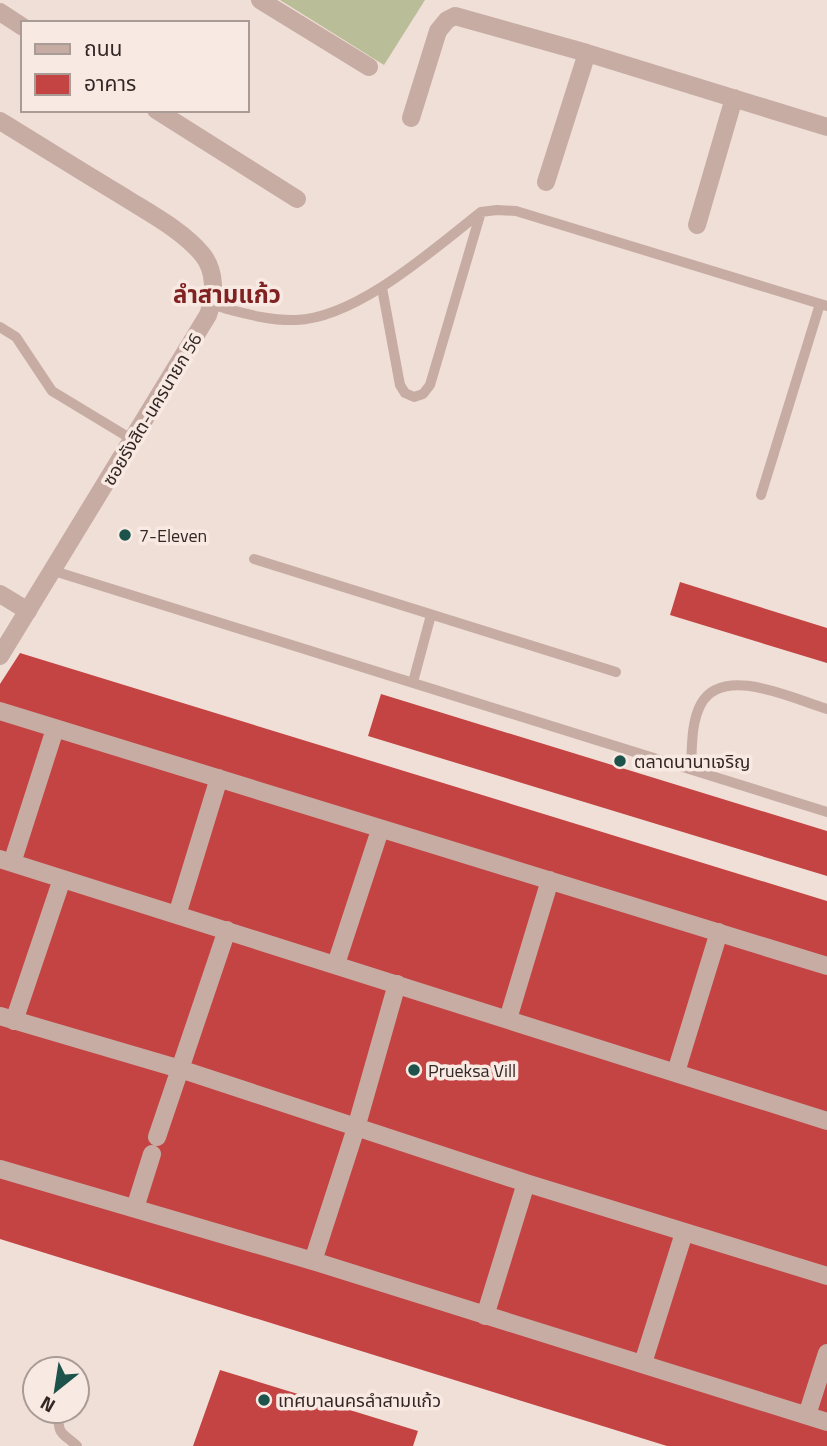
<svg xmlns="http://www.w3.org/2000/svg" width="827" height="1446" font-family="'Titillium Web','Noto Sans Thai',sans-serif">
	<rect width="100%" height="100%" fill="#f0dfd7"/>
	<path fill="#babe98" d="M280 0H425L384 65Z"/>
	<path fill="#c34443" d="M680 582 827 628V663L670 615Z
		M20 653 827 901V1446H667L0 1239V684Z
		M381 694 827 831V876L368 736Z
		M220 1370 418 1431 413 1446H193Z"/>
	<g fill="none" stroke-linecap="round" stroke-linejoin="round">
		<path stroke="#c7aca4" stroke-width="10" d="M382 288 400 385 405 393 414 397 423 394 430 385 481 212
			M212 305C240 312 267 321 296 320 357 318 434 249 481 212L497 210 516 211 827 306
			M0 327 16 337 52 391 133 440
			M761 495 820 304
			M254 559 616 672
			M54 571 827 812
			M413 682 431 615
			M691 769C692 748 691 722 701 704 723 664 794 699 827 709
			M58 1411C58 1437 62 1432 77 1446"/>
		<path stroke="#c7aca4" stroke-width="18" d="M260 0 369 67
			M0 12 23 27
			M156 110 297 199
			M411 118 438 31 447 20 455 16 587 53 827 127
			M546 182 587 53
			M697 225 734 98
			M0 594 28 611
			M0 711 827 966
			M0 859 827 1121
			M12 863 55 729
			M177 915 219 778
			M336 964 380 830
			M0 1016 180 1069 526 1183 827 1276
			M508 1019 550 880
			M14 1021 62 879
			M676 1072 719 932
			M157 1137 227 930
			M0 1169 313 1261 827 1422
			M135 1208 152 1154
			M313 1261 356 1128 397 984
			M485 1316 526 1183
			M643 1363 684 1233
			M807 1415 827 1353"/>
		<path stroke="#c7aca4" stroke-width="18" d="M0 121C41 146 82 172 124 197 149 213 182 230 202 254 216 271 215 295 208 315L0 656"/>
	</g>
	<g fill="#1d534a" stroke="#f8eae3" stroke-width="2.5">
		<circle cx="125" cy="535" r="7"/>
		<circle cx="620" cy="761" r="7"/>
		<circle cx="414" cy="1070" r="7"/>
		<circle cx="264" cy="1400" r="7"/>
	</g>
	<g text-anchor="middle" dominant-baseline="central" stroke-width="7" stroke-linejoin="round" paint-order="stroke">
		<g font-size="18" fill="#332725" stroke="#f8eae3">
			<text transform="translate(152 409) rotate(-59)">ซอยรังสิต-นครนายก 56</text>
		</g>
		<g font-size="18" fill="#332725" stroke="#f8eae3" text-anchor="start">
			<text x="139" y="535">7-Eleven</text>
			<text x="634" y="761">ตลาดนานาเจริญ</text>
			<text x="428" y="1070">Prueksa Vill</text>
			<text x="278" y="1400">เทศบาลนครลำสามแก้ว</text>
		</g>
		<g font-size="24" font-weight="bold" fill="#7f2221" stroke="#f8eae3">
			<text x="227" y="294">ลำสามแก้ว</text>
		</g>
	</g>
	<rect x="21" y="21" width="228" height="91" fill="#f8eae3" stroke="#a99c97" stroke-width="2"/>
	<rect x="35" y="44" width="35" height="10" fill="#c7aca4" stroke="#a99c97" stroke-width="2"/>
	<text x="84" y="56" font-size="21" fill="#332725">ถนน</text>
	<rect x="35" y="74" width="35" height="21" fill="#c34443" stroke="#a99c97" stroke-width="2"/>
	<text x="84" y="91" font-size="21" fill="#332725">อาคาร</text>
	<g transform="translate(56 1390) rotate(210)"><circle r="33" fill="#f8eae3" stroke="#a99c97" stroke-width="2"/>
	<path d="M0-5L12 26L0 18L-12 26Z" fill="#1d534a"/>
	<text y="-10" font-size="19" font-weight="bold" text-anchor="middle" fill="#332725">N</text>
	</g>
</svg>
